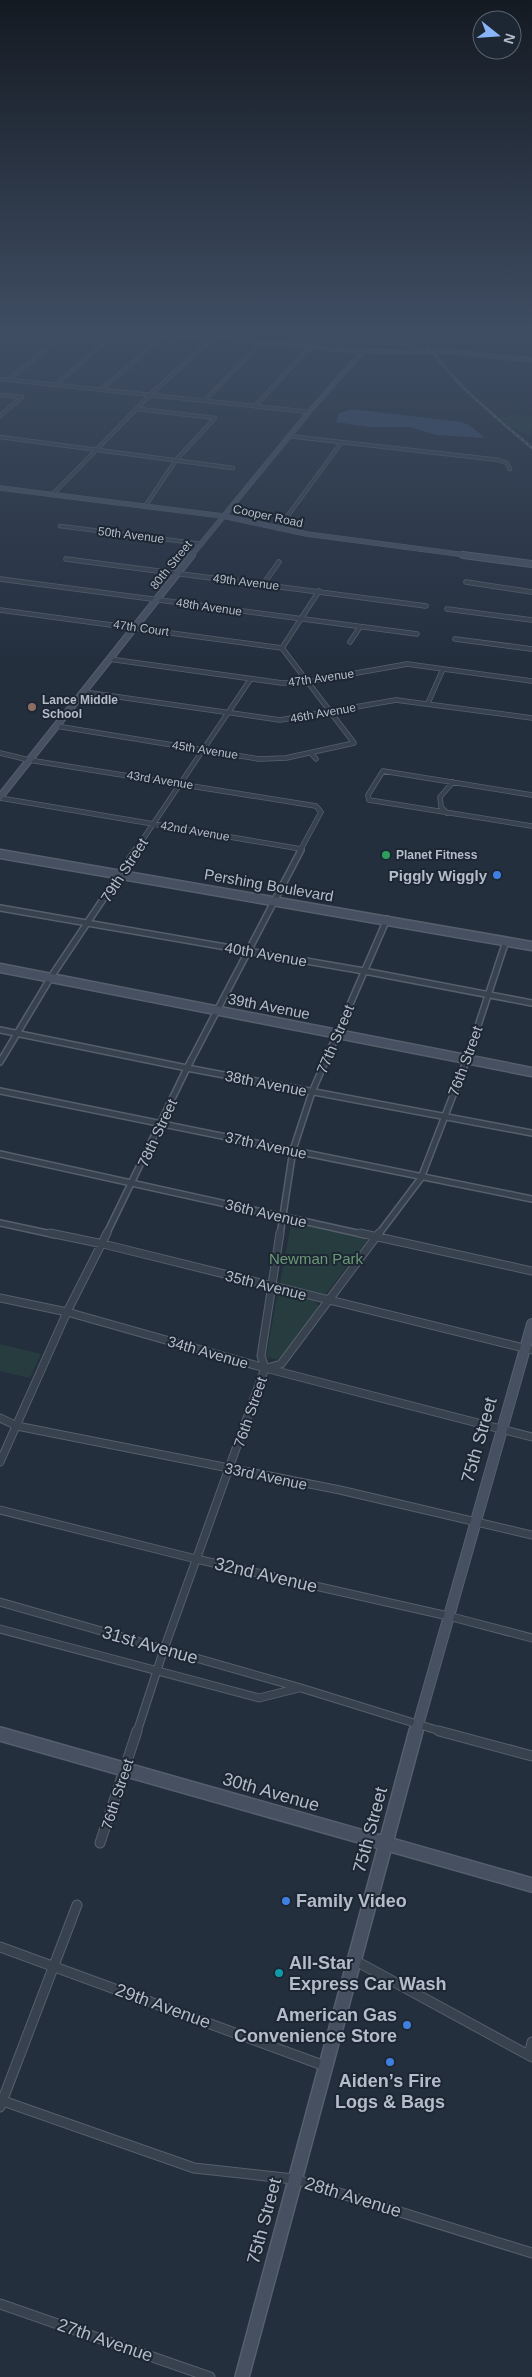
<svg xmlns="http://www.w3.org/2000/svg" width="532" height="2377" font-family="Helvetica,sans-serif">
	<rect width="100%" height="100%" fill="#242f3e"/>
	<path fill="#263c3f" d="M516 414 532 417 531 436 514 429 498 416 506 417Z
		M298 1221 363 1236 367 1241 325 1295 284 1286 280 1282 291 1225Z
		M286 1293 316 1301 319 1307 279 1360 266 1357 277 1297Z
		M0 1344 41 1354 30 1378 0 1371Z"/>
	<path fill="#394c67" d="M352 409 461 422 469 425 483 436V438L436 435 410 427H369L336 422 339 413Z"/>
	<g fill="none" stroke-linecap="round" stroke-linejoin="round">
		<defs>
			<path id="street-far4" d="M0 338 11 340 0 342
				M376 343 411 344 414 346V352
				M334 349 353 328
				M0 379 309 412
				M9 379 73 328
				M56 384 122 328
				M102 389 167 333
				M0 395 22 397
				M205 400 261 343
				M255 406 310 347
				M138 409 215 418 176 460 146 505
				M0 416 22 397
				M288 436 499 460 507 463 510 469
				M0 437 233 468
				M53 494 151 394 224 328
				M60 526 202 544
				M278 529 341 443"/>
			<path id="street-far3" d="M66 559 426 606
				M0 579 417 634
				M466 582 532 592
				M264 583 279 562
				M447 609 532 620
				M0 610 282 648
				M455 639 532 649
				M350 642 360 627
				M282 648 319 591
				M109 659 282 683 306 682 407 664 532 681
				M84 692 280 720 396 700 532 718
				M428 703 443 669
				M56 726 259 759 286 758 354 743 282 648
				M0 753 29 760 316 806 321 812 300 851
				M311 753 316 759
				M532 795 383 771 368 795 369 800 532 826
				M0 798 301 849
				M447 813 441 807 440 797 453 782
				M135 851 250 680"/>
			<path id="street-far2" d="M0 908 364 971 532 1003
				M0 1030 187 1068 532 1133
				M0 1062 51 977 136 850
				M0 1091 532 1199
				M0 1154 366 1235
				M0 1223 56 1235
				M106 1235 187 1068 301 850
				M280 1235 293 1150 312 1092 387 919
				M378 1235 421 1178 467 1059 506 941"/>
			<path id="street-far1" d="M50 1233 103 1244 532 1350
				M360 1233 532 1271
				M0 1298 67 1312 265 1368 532 1437
				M265 1368 261 1356 280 1233
				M267 1368 281 1364 379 1233
				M0 1418 17 1426 340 1490 532 1535
				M0 1462 67 1312 107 1233
				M0 1510 196 1559 448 1616 532 1638
				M0 1602 301 1688 443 1732
				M0 1629 259 1698 299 1688
				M137 1732 164 1649 265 1368"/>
			<path id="street" d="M439 1731 532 1756
				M100 1843 137 1731
				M0 1947 325 2066
				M354 1960 532 2057
				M529 2055 532 2042
				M0 2100 194 2168 294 2179 532 2253
				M0 2107 77 1905
				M0 2304 210 2377"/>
			<path id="secondary-far4" d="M118 328 334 349 397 352 445 351 532 360
				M0 488 223 516 307 534 473 556
				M191 556 309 412 363 351"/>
			<path id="secondary-far3" d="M463 555 532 564
				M0 797 192 555"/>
			<path id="secondary-far2" d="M0 854 532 946
				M0 968 532 1072"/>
			<path id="secondary-far1" d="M416 1732 532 1324"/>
			<path id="secondary" d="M0 1734 532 1885
				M242 2377 416 1731"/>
		</defs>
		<use href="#street-far4" stroke="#565f6c" stroke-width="4.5"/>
		<use href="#street-far3" stroke="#565f6c" stroke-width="5.5"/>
		<use href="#street-far2" stroke="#565f6c" stroke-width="8"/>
		<use href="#street-far1" stroke="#565f6c" stroke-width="9"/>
		<use href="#street" stroke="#565f6c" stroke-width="11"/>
		<use href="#secondary-far4" stroke="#565f6c" stroke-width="5.5"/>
		<use href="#secondary-far3" stroke="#565f6c" stroke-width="8"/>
		<use href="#secondary-far2" stroke="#565f6c" stroke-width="11"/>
		<use href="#secondary-far1" stroke="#565f6c" stroke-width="12"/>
		<use href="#secondary" stroke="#565f6c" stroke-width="16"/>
		<use href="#street-far4" stroke="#38414e" stroke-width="3"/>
		<use href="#street-far3" stroke="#38414e" stroke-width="4"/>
		<use href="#street-far2" stroke="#38414e" stroke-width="5"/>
		<use href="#street-far1" stroke="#38414e" stroke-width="7"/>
		<use href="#street" stroke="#38414e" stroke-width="9"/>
		<use href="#secondary-far4" stroke="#465061" stroke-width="4.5"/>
		<use href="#secondary-far3" stroke="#465061" stroke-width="6"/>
		<use href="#secondary-far2" stroke="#465061" stroke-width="8"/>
		<use href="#secondary-far1" stroke="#465061" stroke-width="10"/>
		<use href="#secondary" stroke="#465061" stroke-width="13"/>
		<defs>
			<path id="rail" d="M417 328C445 378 489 411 532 448"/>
		</defs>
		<use href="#rail" stroke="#5a6575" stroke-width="2.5"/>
		<use href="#rail" stroke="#1d2633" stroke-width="1" stroke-dasharray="3" stroke-linecap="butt"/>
	</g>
	<linearGradient id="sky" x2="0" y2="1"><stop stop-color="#141a22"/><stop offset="0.5" stop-color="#3f4d63"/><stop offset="1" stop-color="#3f4d63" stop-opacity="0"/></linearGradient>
	<rect width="532" height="661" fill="url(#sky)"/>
	<circle fill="#8d6e63" stroke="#1d2633" stroke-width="2" cx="32" cy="707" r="5"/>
	<circle fill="#2e9e5b" stroke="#1d2633" stroke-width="2" cx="386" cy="855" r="5"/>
	<g fill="#3f7fe0" stroke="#1d2633" stroke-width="2">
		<circle cx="497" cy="875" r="5"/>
		<circle cx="286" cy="1901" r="5"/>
		<circle cx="407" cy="2025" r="5"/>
		<circle cx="390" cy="2062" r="5"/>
	</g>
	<circle fill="#0f9aa8" stroke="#1d2633" stroke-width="2" cx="279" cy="1973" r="5"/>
	<g text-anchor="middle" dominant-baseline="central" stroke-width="4" stroke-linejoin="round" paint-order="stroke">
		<g font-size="12" fill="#b4bcc9" stroke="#1d2633">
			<text transform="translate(268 516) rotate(12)">Cooper Road</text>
			<text transform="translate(131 535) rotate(7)">50th Avenue</text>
			<text transform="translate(171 565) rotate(-51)">80th Street</text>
			<text transform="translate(246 582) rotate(7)">49th Avenue</text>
			<text transform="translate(209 607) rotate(8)">48th Avenue</text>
			<text transform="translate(141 628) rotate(8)">47th Court</text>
			<text transform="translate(321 678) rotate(-8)">47th Avenue</text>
			<text transform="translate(323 713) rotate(-10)">46th Avenue</text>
			<text transform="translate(205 750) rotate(9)">45th Avenue</text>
			<text transform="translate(160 780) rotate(9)">43rd Avenue</text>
			<text transform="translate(195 831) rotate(10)">42nd Avenue</text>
		</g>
		<g font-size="12" font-weight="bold" fill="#b4bcc9" stroke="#1d2633" text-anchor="start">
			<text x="42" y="700">Lance Middle<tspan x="42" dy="14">School</tspan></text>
			<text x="396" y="855">Planet Fitness</text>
		</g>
		<g font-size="15" fill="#b4bcc9" stroke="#1d2633">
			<text transform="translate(124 870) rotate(-57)">79th Street</text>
			<text transform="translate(269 885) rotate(10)">Pershing Boulevard</text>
			<text transform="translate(266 954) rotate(10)">40th Avenue</text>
			<text transform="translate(269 1006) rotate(11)">39th Avenue</text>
			<text transform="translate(335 1039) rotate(-67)">77th Street</text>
			<text transform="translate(465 1061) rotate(-70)">76th Street</text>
			<text transform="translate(266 1083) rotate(11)">38th Avenue</text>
			<text transform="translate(157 1133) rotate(-65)">78th Street</text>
			<text transform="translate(266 1145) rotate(12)">37th Avenue</text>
			<text transform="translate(266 1213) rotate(13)">36th Avenue</text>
			<text transform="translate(266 1285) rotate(14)">35th Avenue</text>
			<text transform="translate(208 1352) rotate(16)">34th Avenue</text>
			<text transform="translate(250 1412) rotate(-71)">76th Street</text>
			<text transform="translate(266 1476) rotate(12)">33rd Avenue</text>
			<text transform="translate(117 1794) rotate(-72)">76th Street</text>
		</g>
		<g font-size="15" font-weight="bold" fill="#b4bcc9" stroke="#1d2633" text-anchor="end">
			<text x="487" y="875">Piggly Wiggly</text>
		</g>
		<g font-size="15" fill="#6b9a76" stroke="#1d2633">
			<text x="316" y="1258">Newman Park</text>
		</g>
		<g font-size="18" fill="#b4bcc9" stroke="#1d2633">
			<text transform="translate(479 1440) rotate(-74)">75th Street</text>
			<text transform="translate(266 1575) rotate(13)">32nd Avenue</text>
			<text transform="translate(150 1645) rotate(16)">31st Avenue</text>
			<text transform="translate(271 1792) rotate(16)">30th Avenue</text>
			<text transform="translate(370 1830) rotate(-75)">75th Street</text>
			<text transform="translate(163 2006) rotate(20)">29th Avenue</text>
			<text transform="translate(353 2197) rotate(17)">28th Avenue</text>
			<text transform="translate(264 2221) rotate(-75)">75th Street</text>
			<text transform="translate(105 2340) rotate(19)">27th Avenue</text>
		</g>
		<g font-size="18" font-weight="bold" fill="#b4bcc9" stroke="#1d2633" text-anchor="start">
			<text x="296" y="1901">Family Video</text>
			<text x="289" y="1963">All-Star<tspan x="289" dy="21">Express Car Wash</tspan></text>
			<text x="397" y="2015" text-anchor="end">American Gas<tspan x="397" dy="21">Convenience Store</tspan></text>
			<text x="390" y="2081" text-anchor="middle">Aiden’s Fire<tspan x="390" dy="21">Logs &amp; Bags</tspan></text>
		</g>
	</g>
	<g transform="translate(497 35) rotate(107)"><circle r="24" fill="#1d2633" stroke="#59626f"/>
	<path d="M0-4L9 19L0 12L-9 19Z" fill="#8ab4f8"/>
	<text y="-8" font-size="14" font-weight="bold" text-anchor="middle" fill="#b4bcc9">N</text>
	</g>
</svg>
